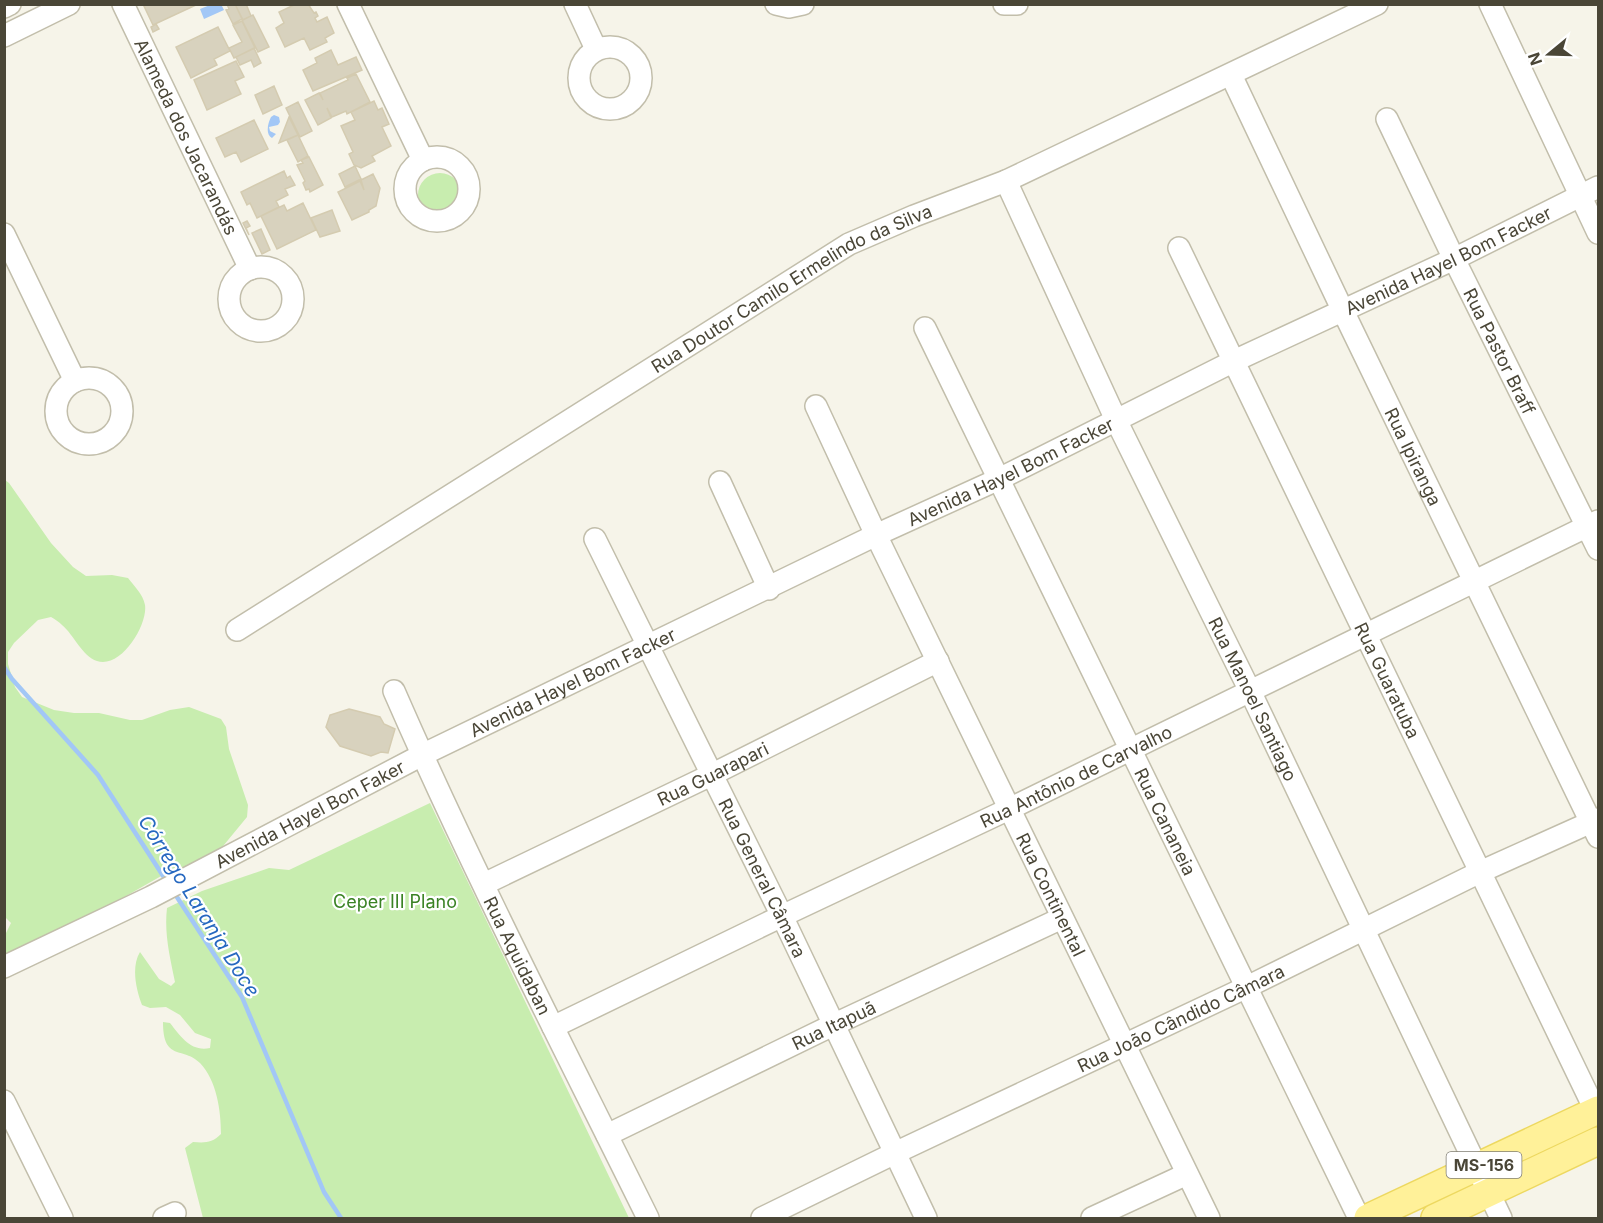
<svg xmlns="http://www.w3.org/2000/svg" width="1603" height="1223" font-family="Inter,sans-serif">
	<rect width="100%" height="100%" fill="#f6f4e9"/>
	<path fill="#c8edaf" d="M418 195a22 22 0 1 1 44 0a22 22 0 1 1-44 0Z
		M5 480 9 483 51 543 73 567 86 576 112 575 128 578C134 586 143 594 145 605 148 625 121 669 97 661 82 656 74 635 62 625 59 622 55 619 51 617L38 620 14 643 8 652V664L15 687 22 697 54 710 74 713H99L130 720H142L170 710 189 707 221 719 226 727 229 749 248 805 247 817 219 851 177 874 163 875 112 904 5 972V935L11 923 4 916Z
		M430 803 629 1218H203L185 1148 193 1142C205 1143 212 1143 221 1134 221 1111 217 1081 200 1063 183 1046 163 1062 163 1022L170 1023C181 1037 191 1052 210 1048L211 1039 195 1033 180 1015 166 1007 150 1008 142 1005C136 989 131 967 140 952L159 979 171 986 175 982C170 957 164 934 167 908L202 891 269 868 289 870Z"/>
	<path fill="#a2c7f6" d="M221 4 224 10 204 19 200 9 210 5Z
		M274 115 279 117 280 122 278 125 269 127 270 131 276 134 272 138C265 134 268 123 271 117Z"/>
	<g fill="none" stroke-linecap="round" stroke-linejoin="round">
		<path stroke="#a2c7f6" stroke-width="4.5" d="M4 667 12 679 98 775 167 882
			M173 891 242 997 324 1192 341 1218"/>
	</g>
	<path fill="#d8d2be" stroke="#d4cbb0" stroke-width="1.5" d="M143 4H198L153 25Z
		M227 4H235L242 19 233 24 226 10 229 9Z
		M235 4H246L251 16 243 20Z
		M296 4H308L314 13 316 12 318 16 315 18 317 22 327 17 334 33 325 38 327 42 310 50 304 38 285 47 276 28 284 23 279 12Z
		M253 15 269 47 258 52 242 20Z
		M242 21 255 48 234 58 229 48 242 42 233 25Z
		M156 24 159 29 153 32 151 27Z
		M218 27 230 51 214 59 217 65 191 78 176 47Z
		M254 48 261 63 254 67 251 60 240 65 236 57Z
		M331 50 338 65 356 57 362 70 313 91 303 70 317 63 315 58Z
		M236 61 244 77 235 81 241 94 207 110 194 80Z
		M356 74 370 102 347 114 346 111 332 117 327 108 331 118 318 125 305 100 319 93 323 100 320 93 348 80 347 78Z
		M274 86 282 105 263 114 255 95Z
		M374 101 378 110 382 108 389 124 382 127 391 146 372 156 375 161 361 168 354 165 349 154 353 152 341 126 355 120 351 112Z
		M298 102 312 131 300 137 286 108Z
		M289 117 298 135 279 143Z
		M254 120 268 149 241 162 236 152 225 157 216 138Z
		M298 135 308 156 298 162 287 140Z
		M309 157 323 185 310 192 309 189 306 190 303 183 305 181 297 165 303 163 301 160Z
		M355 166 361 179 345 187 339 174Z
		M284 171 287 178 290 176 295 185 285 189 288 195 276 201 279 207 257 218 250 203 247 205 241 192Z
		M373 174 380 188 376 206 369 210V212L352 220 338 192 360 181 364 190 361 180Z
		M303 203 316 230 277 249 261 216 284 205 287 211Z
		M332 210 340 231 320 237 311 218Z
		M247 221 250 226 246 228 249 235 243 223Z
		M261 229 270 250 262 254 252 233Z
		M349 709 380 717 384 724 395 729 388 753 381 752 371 756 340 746 326 727 330 715Z"/>
	<g fill="none" stroke-linecap="round" stroke-linejoin="round">
		<defs>
			<g id="minor">
				<path id="s1" d="M123 4 250 269"/>
				<path d="M348 4 423 160"/>
				<path d="M575 4 596 49"/>
				<path d="M776 4 789 7 803 4"/>
				<path d="M1004 4H1017"/>
				<path d="M1490 4 1598 233"/>
				<path d="M4 7 10 4"/>
				<path d="M4 36 69 4"/>
				<circle cx="610" cy="78" r="31"/>
				<path id="s2" d="M1231 75 1343 311 1598 837"/>
				<path id="s3" d="M1387 119 1454 259 1598 549"/>
				<circle cx="437" cy="189" r="32"/>
				<path id="s4" d="M1006 181 1117 422 1250 691 1501 1218"/>
				<path d="M4 234 75 381"/>
				<path id="s5" d="M1179 248 1596 1112"/>
				<circle cx="261" cy="299" r="32"/>
				<path id="s6" d="M925 328 1359 1218"/>
				<circle cx="89" cy="411" r="33"/>
				<path id="s7" d="M816 406 876 535 1209 1218"/>
				<path d="M720 482 769 589"/>
				<path id="s8" d="M595 539 782 916 926 1218"/>
				<path id="s9" d="M237 630 849 244 914 216 1006 181 1377 4"/>
				<path id="s10" d="M394 691C472 870 562 1044 648 1218"/>
				<path id="s11" d="M484 884 711 775 938 661"/>
				<path id="s12" d="M4 967 151 897 422 755 876 535 999 479 1234 361 1454 259 1598 187"/>
				<path id="s13" d="M553 1027 782 916 1009 809 1598 521"/>
				<path d="M4 1101 62 1218"/>
				<path id="s14" d="M607 1135 835 1024 1062 918"/>
				<path d="M164 1218 175 1213"/>
				<path id="s15" d="M762 1218 895 1153 1247 987 1480 872 1598 819"/>
				<path d="M1092 1218 1187 1174"/>
			</g>
			<path id="major" d="M1368 1218 1598 1110
				M1435 1218 1598 1141"/>
		</defs>
		<use href="#minor" stroke="#c2beab" stroke-width="24"/>
		<use href="#major" stroke="#edd860" stroke-width="30"/>
		<use href="#minor" stroke="#fff" stroke-width="21"/>
		<use href="#major" stroke="#fff199" stroke-width="27"/>
	</g>
	<g text-anchor="middle" dominant-baseline="central" stroke-width="4.5" stroke-linejoin="round" paint-order="stroke">
		<rect fill="#fff" stroke="#807e73" stroke-width="1.5" x="1446.5" y="1152" width="75" height="26" rx="4.5"/>
		<g font-size="16" font-weight="bold" fill="#4a4637">
			<text x="1484" y="1165">MS-156</text>
		</g>
		<g font-size="18" fill="#4a4637" stroke="#fff">
			<text stroke="none"><textPath href="#s1" startOffset="147">Alameda dos Jacarandás</textPath></text>
			<text stroke="none"><textPath href="#s12" startOffset="1608">Avenida Hayel Bom Facker</textPath></text>
			<text stroke="none"><textPath href="#s9" startOffset="652">Rua Doutor Camilo Ermelindo da Silva</textPath></text>
			<text stroke="none"><textPath href="#s3" startOffset="258">Rua Pastor Braff</textPath></text>
			<text stroke="none"><textPath href="#s2" startOffset="423">Rua Ipiranga</textPath></text>
			<text stroke="none"><textPath href="#s12" startOffset="1122">Avenida Hayel Bom Facker</textPath></text>
			<text stroke="none"><textPath href="#s5" startOffset="480">Rua Guaratuba</textPath></text>
			<text stroke="none"><textPath href="#s12" startOffset="636">Avenida Hayel Bom Facker</textPath></text>
			<text stroke="none"><textPath href="#s4" startOffset="574">Rua Manoel Santiago</textPath></text>
			<text stroke="none"><textPath href="#s11" startOffset="254">Rua Guarapari</textPath></text>
			<text stroke="none"><textPath href="#s13" startOffset="580">Rua Antônio de Carvalho</textPath></text>
			<text stroke="none"><textPath href="#s12" startOffset="342">Avenida Hayel Bon Faker</textPath></text>
			<text stroke="none"><textPath href="#s6" startOffset="549">Rua Cananeia</textPath></text>
			<text stroke="none"><textPath href="#s8" startOffset="378">Rua General Câmara</textPath></text>
			<text stroke="none"><textPath href="#s7" startOffset="542">Rua Continental</textPath></text>
			<text stroke="none"><textPath href="#s10" startOffset="292">Rua Aquidaban</textPath></text>
			<text stroke="none"><textPath href="#s15" startOffset="464">Rua João Cândido Câmara</textPath></text>
			<text stroke="none"><textPath href="#s14" startOffset="252">Rua Itapuã</textPath></text>
		</g>
		<g font-size="18" fill="#3a8224" stroke="#fff">
			<text x="395" y="901">Ceper III Plano</text>
		</g>
		<g font-size="20" font-style="italic" fill="#2668c0" stroke="#fff">
			<text transform="translate(199 906) rotate(58)">Córrego Laranja Doce</text>
		</g>
	</g>
	<rect width="1603" height="1223" fill="none" stroke="#4a4637" stroke-width="12"/>
	<g transform="translate(1549 54) rotate(251)" stroke="#ffffff" stroke-width="4.5" paint-order="stroke">
	<path d="M0-4.5L10 22L0 15L-10 22Z" fill="#4a4637"/>
	<text y="-9" font-size="16" font-weight="bold" text-anchor="middle" fill="#4a4637">N</text>
	</g>
</svg>
